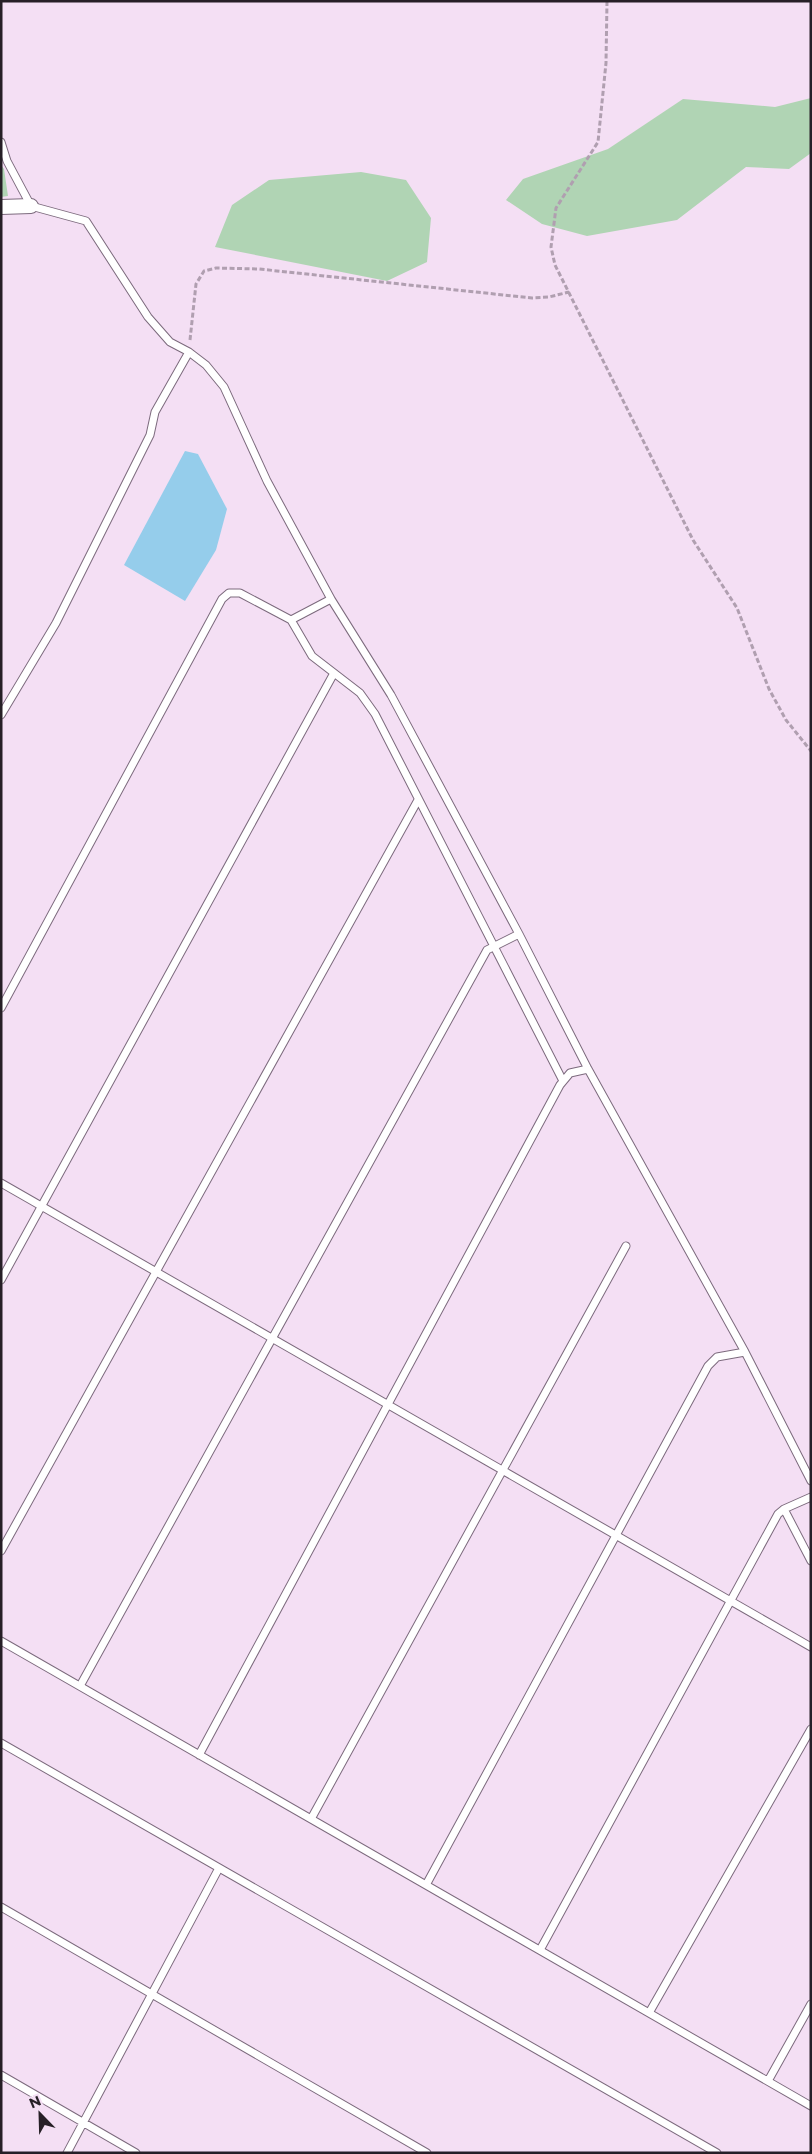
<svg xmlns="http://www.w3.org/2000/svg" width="812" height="2154" font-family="Montserrat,sans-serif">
	<rect width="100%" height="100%" fill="#f4dff4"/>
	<path fill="#b0d4b4" d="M811 98V153L789 169 746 167 677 220 587 236 542 224 506 200 523 179 608 149 683 99 775 107Z
		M1 165 4 169 8 196 1 197Z
		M361 172 406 180 431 218 427 262 387 281 215 247 232 205 269 180Z"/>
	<path fill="#95cdeb" d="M185 451 198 454 227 509 216 550 185 601 124 565Z"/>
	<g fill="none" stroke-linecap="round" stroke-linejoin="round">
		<defs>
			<path id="service" d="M1 142 7 161 31 206 86 221 148 317 170 342 189 352 206 365 224 387 267 481 331 599 391 695 519 934 588 1069 745 1352 811 1481
				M291 620 331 599
				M1 715 56 623 150 435 155 412 189 352
				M1 1008 222 599 229 593H240L291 620 312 656 360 693 375 714 563 1081
				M1 1183 811 1647
				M1 1280 334 673
				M784 1509 811 1561
				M1 1551 418 800
				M1 1641 811 2106
				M80 1686 487 950 519 934
				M1 1743 717 2153
				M199 1755 560 1085 570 1073 588 1069
				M311 1819 626 1246
				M426 1885 708 1366 717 1357 745 1352
				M1 1907 427 2153
				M540 1950 778 1514 784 1509 811 1497
				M649 2013 811 1729
				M1 2075 136 2153
				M768 2081 811 2004
				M67 2153 219 1868"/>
			<path id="minor" d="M1 207 31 206"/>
		</defs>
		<use href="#service" stroke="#7c6a7d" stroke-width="9"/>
		<use href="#minor" stroke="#7c6a7d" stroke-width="16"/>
		<path stroke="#b09fb0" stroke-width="3" stroke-dasharray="5 2.5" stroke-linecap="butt" d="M607 1 606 63 598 142 556 208 551 247 555 265 693 540 737 608 769 689 786 720 811 751
			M190 340 196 284 204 271 216 268 259 269 532 298 549 297 569 292"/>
		<use href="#service" stroke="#fff" stroke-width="7"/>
		<use href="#minor" stroke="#fff" stroke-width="14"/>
	</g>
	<rect width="812" height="2154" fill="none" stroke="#261f26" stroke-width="5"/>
	<g transform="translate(40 2114) rotate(337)" stroke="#f4dff4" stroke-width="4" paint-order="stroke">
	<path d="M0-4L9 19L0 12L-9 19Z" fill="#261f26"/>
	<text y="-8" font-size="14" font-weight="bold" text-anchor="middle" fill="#261f26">N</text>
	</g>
</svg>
